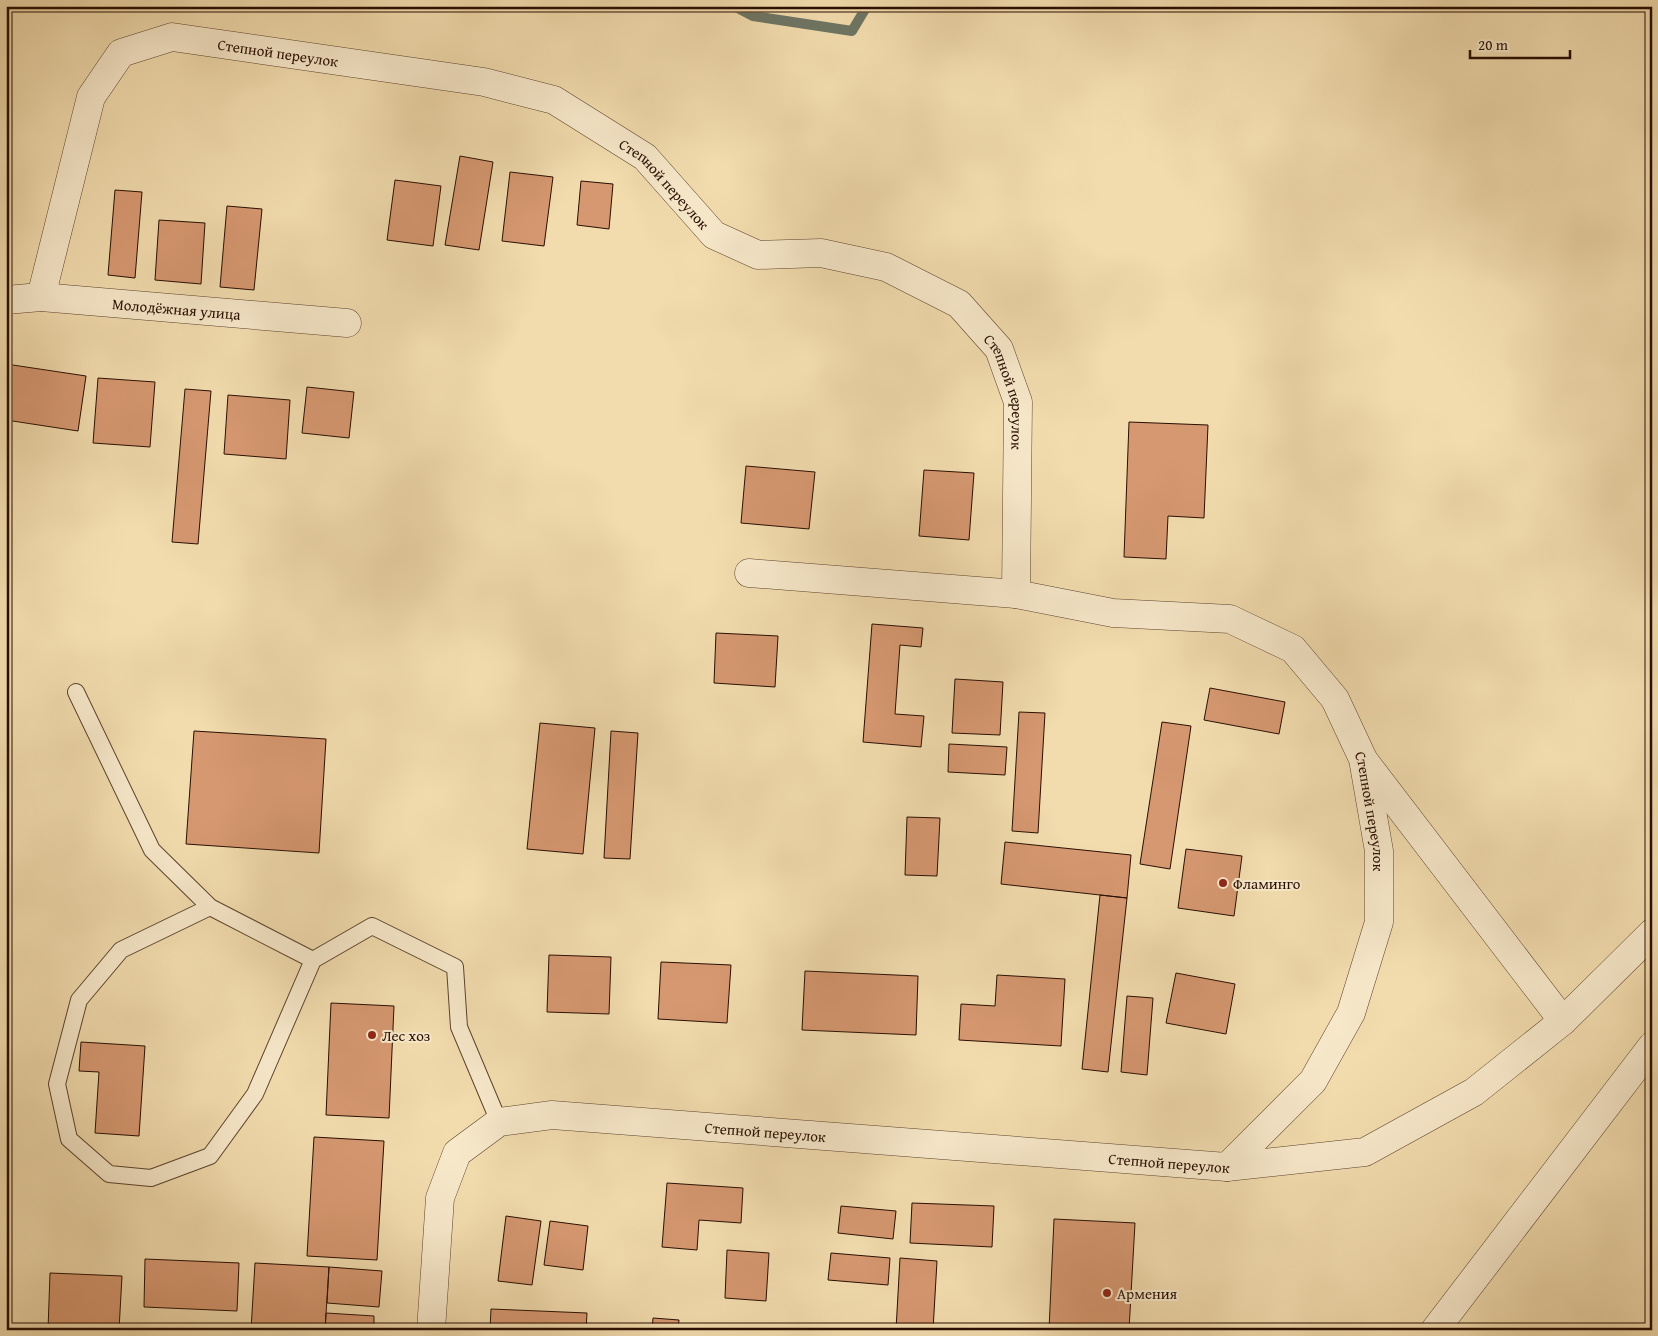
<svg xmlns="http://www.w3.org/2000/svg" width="1658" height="1336" font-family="'Gentium Book Plus',serif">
	<rect width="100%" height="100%" fill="#f2dcae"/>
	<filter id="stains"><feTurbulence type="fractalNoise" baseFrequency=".004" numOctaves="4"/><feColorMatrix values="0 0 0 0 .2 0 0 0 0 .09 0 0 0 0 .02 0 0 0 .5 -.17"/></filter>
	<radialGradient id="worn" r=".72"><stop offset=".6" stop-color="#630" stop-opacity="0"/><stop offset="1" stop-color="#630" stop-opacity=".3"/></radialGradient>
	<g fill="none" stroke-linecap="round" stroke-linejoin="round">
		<path stroke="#6e7664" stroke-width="10" d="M734 6 753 16 852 31 867 6
			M6 174V177"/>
	</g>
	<path fill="#d69871" stroke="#290e01" d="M460 156 493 162 479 250 445 245Z
		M510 172 553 177 544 246 502 241Z
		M395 180 441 186 433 246 387 240Z
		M581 181 613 184 609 229 577 225Z
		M115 190 142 192 135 278 108 275Z
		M227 206 262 209 254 290 220 287Z
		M159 220 205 223 201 284 155 280Z
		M6 364 86 376 78 431 6 420Z
		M98 378 155 382 150 447 93 443Z
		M307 387 354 392 349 438 302 433Z
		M185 389 211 391 198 544 172 542Z
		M228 395 290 400 286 459 224 454Z
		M1129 422 1208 425 1204 518 1168 516 1166 559 1124 557Z
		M746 466 815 472 809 529 741 523Z
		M924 470 974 473 969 540 919 536Z
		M872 624 923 628 921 647 900 645 895 714 924 716 921 747 863 742Z
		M716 633 778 636 775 687 714 683Z
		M955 679 1003 682 1000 735 952 733Z
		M1210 688 1285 702 1279 734 1204 720Z
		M1019 712 1045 713 1038 833 1012 831Z
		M1162 722 1191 726 1170 869 1140 864Z
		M540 723 595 728 583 854 527 849Z
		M194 731 326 739 319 853 186 844Z
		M611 731 638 733 630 859 604 858Z
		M949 744 1007 747 1005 775 948 772Z
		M907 817 940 818 937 876 905 875Z
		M1005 842 1131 855 1127 898 1001 884Z
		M1186 849 1242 856 1234 916 1178 908Z
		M1100 895 1127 898 1108 1072 1082 1069Z
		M549 955 611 957 609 1014 547 1012Z
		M661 962 731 965 727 1023 658 1019Z
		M805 971 918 976 916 1035 802 1030Z
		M1176 973 1235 984 1226 1034 1166 1023Z
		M997 975 1065 979 1061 1046 959 1040 961 1004 995 1006Z
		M1127 996 1153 998 1147 1075 1121 1072Z
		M331 1003 394 1006 389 1118 326 1115Z
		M81 1042 145 1046 139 1136 95 1133 99 1072 79 1071Z
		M314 1137 384 1141 377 1260 307 1256Z
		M6 1167H9L7 1231H6Z
		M667 1183 743 1188 741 1223 699 1220 697 1250 662 1247Z
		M912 1203 994 1206 992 1247 910 1243Z
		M841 1206 896 1211 893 1239 838 1233Z
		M506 1216 541 1221 532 1285 498 1281Z
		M1054 1219 1135 1223 1129 1330H1049Z
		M550 1221 588 1226 583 1270 544 1265Z
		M727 1250 769 1253 766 1301 725 1298Z
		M831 1253 890 1258 888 1285 828 1280Z
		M900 1258 937 1261 933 1330H896Z
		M145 1259 239 1263 237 1311 144 1307Z
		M255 1263 329 1267 325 1330H251Z
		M329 1267 382 1271 379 1307 327 1303Z
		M50 1273 122 1276 119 1330H48Z
		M491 1309 587 1313 586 1330H490Z
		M326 1313 374 1316V1330H325Z
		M653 1318 679 1320 678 1330H652Z
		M698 1327 741 1330H698Z"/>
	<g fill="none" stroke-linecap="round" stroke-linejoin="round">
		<defs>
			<path id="service" d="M76 692 152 850 210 907 313 960
				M210 907 121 950 79 1000 57 1084 69 1139 109 1174 151 1178 210 1156 255 1094 313 960 372 926 455 967 459 1027 499 1122"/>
			<g id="minor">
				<path id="s1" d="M41 297 91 97 121 53 172 37 484 82 554 100 645 157 714 235 758 255 821 253 886 267 959 304 999 349 1018 402 1016 594"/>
				<path id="s2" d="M6 300 41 297 347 323"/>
				<path id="s3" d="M749 573 1016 594 1113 613 1230 619 1293 649 1335 699 1363 759 1379 851V922L1351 1013 1313 1081 1227 1167"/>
				<path d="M1365 762 1563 1021"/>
				<path id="s4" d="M431 1330 440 1198 457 1153 499 1122 552 1115 1227 1167 1365 1152 1474 1092 1563 1021 1652 933"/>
				<path d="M1435 1330 1652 1046"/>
			</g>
		</defs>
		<use href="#service" stroke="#5b422c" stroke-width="18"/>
		<use href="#minor" stroke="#5b422c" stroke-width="29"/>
		<use href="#service" stroke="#f7e8ca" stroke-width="16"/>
		<use href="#minor" stroke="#f7e8ca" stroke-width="28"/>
	</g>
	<g fill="#8f2418" stroke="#f7e8ca" stroke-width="2">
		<circle cx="1223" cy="883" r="5"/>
		<circle cx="372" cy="1035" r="5"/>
		<circle cx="1107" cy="1293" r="5"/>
	</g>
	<g text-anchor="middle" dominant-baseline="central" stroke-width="4" stroke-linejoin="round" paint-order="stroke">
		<g font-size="15" fill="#290e01" stroke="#f7e8ca">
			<text stroke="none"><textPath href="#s1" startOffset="420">Степной переулок</textPath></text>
			<text stroke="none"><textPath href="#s1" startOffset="840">Степной переулок</textPath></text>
			<text stroke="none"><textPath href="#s2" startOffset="171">Молодёжная улица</textPath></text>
			<text stroke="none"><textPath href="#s1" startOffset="1275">Степной переулок</textPath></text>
			<text stroke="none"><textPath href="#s3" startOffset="738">Степной переулок</textPath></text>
			<text stroke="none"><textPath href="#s4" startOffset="500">Степной переулок</textPath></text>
			<text stroke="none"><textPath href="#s4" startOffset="905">Степной переулок</textPath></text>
		</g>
		<g font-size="15" fill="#290e01" stroke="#f7e8ca" text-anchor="start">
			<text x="1233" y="883">Фламинго</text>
			<text x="382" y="1035">Лес хоз</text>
			<text x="1117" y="1293">Армения</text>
		</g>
	</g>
	<rect width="1658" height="1336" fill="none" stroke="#f2dcae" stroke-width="25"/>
	<rect x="8" y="8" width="1643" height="1321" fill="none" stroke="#290e01" stroke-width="2.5"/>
	<rect x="12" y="12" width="1633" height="1311" fill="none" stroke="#290e01"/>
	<path d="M1470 50v8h100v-8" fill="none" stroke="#290e01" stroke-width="2.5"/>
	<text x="1478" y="50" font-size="15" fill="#290e01" stroke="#f7e8ca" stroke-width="4" paint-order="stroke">20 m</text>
	<rect width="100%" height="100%" filter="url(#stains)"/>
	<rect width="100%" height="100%" fill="url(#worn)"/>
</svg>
